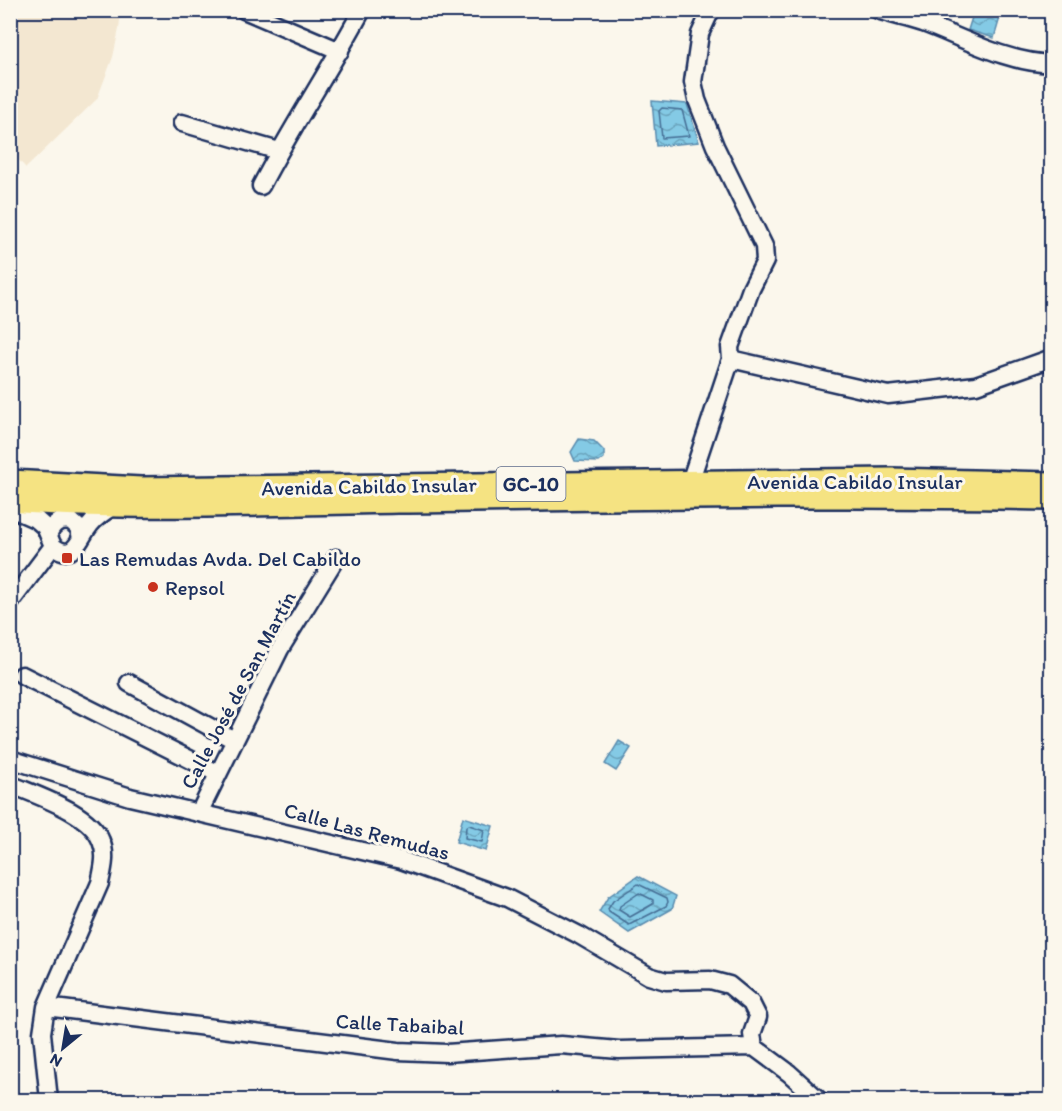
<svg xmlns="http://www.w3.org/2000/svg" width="1062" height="1111" font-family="Itim,sans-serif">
	<defs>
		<pattern id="water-waves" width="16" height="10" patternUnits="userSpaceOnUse" patternTransform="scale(1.5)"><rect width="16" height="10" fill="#84cae5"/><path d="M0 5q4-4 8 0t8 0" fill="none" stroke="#6ba4bd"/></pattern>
	</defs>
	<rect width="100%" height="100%" fill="#fbf7ec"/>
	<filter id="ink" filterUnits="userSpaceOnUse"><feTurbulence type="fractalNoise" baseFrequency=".0167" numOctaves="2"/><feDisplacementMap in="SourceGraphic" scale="12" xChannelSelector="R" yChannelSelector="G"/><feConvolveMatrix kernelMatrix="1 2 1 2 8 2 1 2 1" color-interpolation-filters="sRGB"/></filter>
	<g filter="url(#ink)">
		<path fill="#f3e7d1" d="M10 11H121L119 29 113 57 97 99 26 168 11 152Z"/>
		<path fill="url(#water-waves)" stroke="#5a8caf" stroke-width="1.5" d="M974 11H988L1001 14 994 38 968 30Z
			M652 101 687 104 699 142 656 146Z
			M579 439 594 441 604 451V458L599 462 575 461 571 452Z
			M619 741 631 748 616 771 605 764Z
			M463 817 493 826 486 851 456 842Z
			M638 876 676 896 672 909 629 933 599 912 608 897Z"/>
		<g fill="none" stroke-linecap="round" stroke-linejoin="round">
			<path stroke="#456d94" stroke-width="1.5" d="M662 108 682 110 689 136 662 138 659 111Z
				M469 825 484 830 482 842 465 838 466 827Z
				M638 884 667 898 668 902 666 906 629 925 609 912 608 909 613 901Z
				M639 893 653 900V904L630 917 619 910 620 906Z"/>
			<defs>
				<path id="minor" d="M244 10 340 51
					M878 10C893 15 908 18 923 23 966 39 1005 62 1052 64
					M182 123 279 151
					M261 186C292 126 330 70 362 10
					M731 359 888 395 976 385 1052 358
					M690 482 731 359 730 347 751 289 765 261 764 246 715 146 697 100 693 82 700 34 711 10
					M10 508 37 520 45 527 53 546C75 563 79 538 90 525 96 517 104 512 112 507
					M49 533C53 523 60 519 71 521L79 528 81 539
					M10 603 53 546
					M22 675 217 773
					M129 683 234 740
					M10 759 130 797 401 860 507 898 579 935 649 976 666 981 710 980 729 985 751 1003 758 1017 752 1034 754 1047
					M10 784C37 796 90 812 101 841 107 854 103 869 100 883L46 1007 42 1033 49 1100
					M199 813 280 649 336 558
					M46 1007 398 1051 447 1053 561 1045 619 1050 754 1047
					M754 1047 789 1073 819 1100"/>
				<path id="major" d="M10 481 141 488 891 479 1052 483
					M10 501C139 511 269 504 398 502 616 499 833 494 1052 499"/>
			</defs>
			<use href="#minor" stroke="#1b2f5e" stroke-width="21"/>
			<use href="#major" stroke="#1b2f5e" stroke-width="26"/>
			<use href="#minor" stroke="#fbf7ec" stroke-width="16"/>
			<use href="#major" stroke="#f5e382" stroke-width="21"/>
		</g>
	</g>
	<g fill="#c8321e" stroke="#fbf7ec" stroke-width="2">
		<rect x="61" y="552" width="12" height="12" rx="3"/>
		<circle cx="153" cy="587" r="6"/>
	</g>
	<g text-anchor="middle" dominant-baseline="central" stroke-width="6" stroke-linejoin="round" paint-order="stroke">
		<rect fill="#fbf7ec" stroke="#5e6b89" stroke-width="1.5" x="496.5" y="467" width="69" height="34" rx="4.5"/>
		<g font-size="20" font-weight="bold" fill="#1b2f5e">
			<text x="531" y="484">GC-10</text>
		</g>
		<g font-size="21" fill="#1b2f5e" stroke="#fbf7ec">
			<text x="855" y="481">Avenida Cabildo Insular</text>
			<text transform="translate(369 486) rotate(-1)">Avenida Cabildo Insular</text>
			<text transform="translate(238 690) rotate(-62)">Calle José de San Martín</text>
			<text transform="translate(367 831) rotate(15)">Calle Las Remudas</text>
			<text transform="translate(400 1024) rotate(3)">Calle Tabaibal</text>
		</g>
		<g font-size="21" fill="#1b2f5e" stroke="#fbf7ec" text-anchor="start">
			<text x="79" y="558">Las Remudas Avda. Del Cabildo</text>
			<text x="165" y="587">Repsol</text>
		</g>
	</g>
	<rect width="1062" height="1111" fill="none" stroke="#fbf7ec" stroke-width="36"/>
	<rect x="18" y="18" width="1026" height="1075" fill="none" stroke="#1b2f5e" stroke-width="2" filter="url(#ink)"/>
	<g transform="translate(63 1048) rotate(210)" stroke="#fbf7ec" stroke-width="4.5" paint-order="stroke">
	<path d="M0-4.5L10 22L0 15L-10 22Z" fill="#1b2f5e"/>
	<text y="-9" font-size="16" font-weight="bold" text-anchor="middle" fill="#1b2f5e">N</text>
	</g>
</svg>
